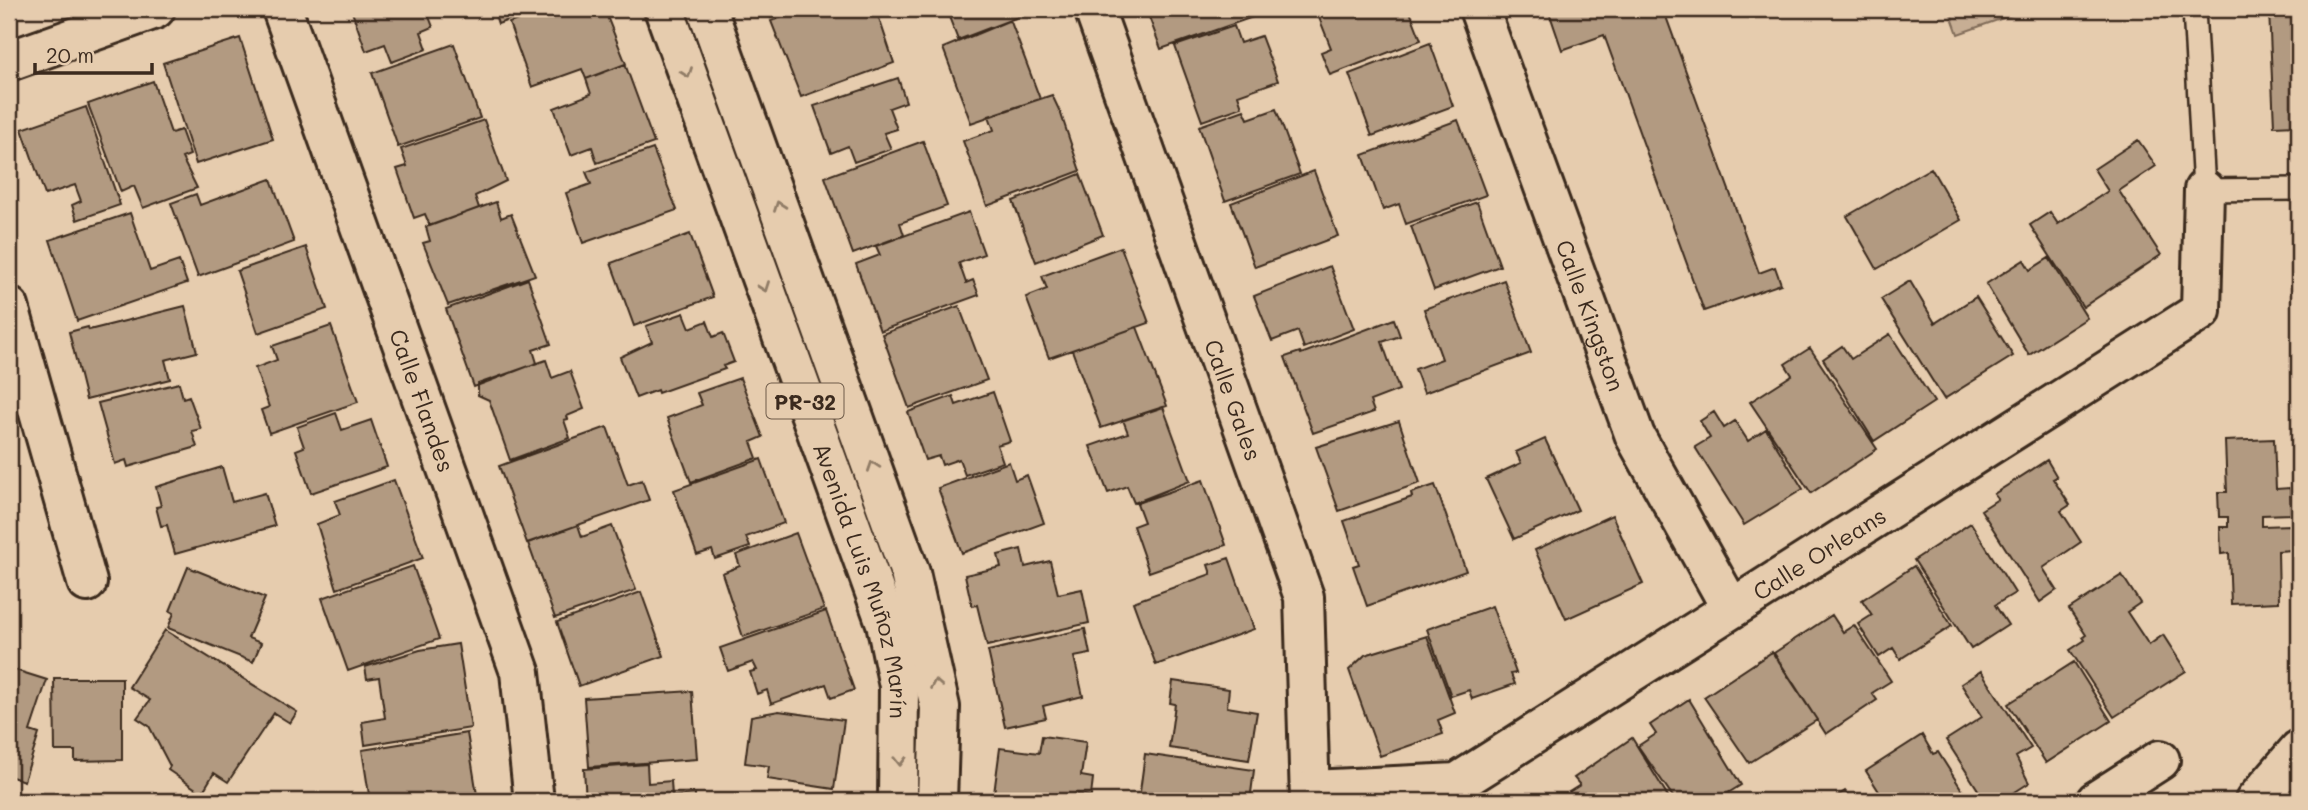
<svg xmlns="http://www.w3.org/2000/svg" width="2308" height="810" font-family="Mali,sans-serif">
	<rect width="100%" height="100%" fill="#e6ccae"/>
	<filter id="ink" filterUnits="userSpaceOnUse"><feTurbulence type="fractalNoise" baseFrequency=".0143" numOctaves="2"/><feDisplacementMap in="SourceGraphic" scale="14" xChannelSelector="R" yChannelSelector="G"/><feConvolveMatrix kernelMatrix="1 2 1 2 8 2 1 2 1" color-interpolation-filters="sRGB"/></filter>
	<g filter="url(#ink)">
		<path fill="#c7ae94" stroke="#816c59" stroke-width="2" d="M1949 9H2029L1958 34Z"/>
		<path fill="#b29a81" stroke="#3b2a1e" stroke-width="2" d="M351 9H426L433 27 421 32 427 49 392 62 385 44 366 51Z
			M493 9H539L498 24Z
			M549 9H604L626 64 586 79 582 69 532 87 509 23Z
			M768 9H796L771 18Z
			M805 9H876L894 63 801 97 771 21Z
			M946 9H1036V10L958 40Z
			M1146 9H1253L1256 16 1161 49Z
			M1320 9H1409L1421 40 1330 75 1321 52 1331 48 1316 10Z
			M1548 9H1669L1664 11 1759 273 1775 267 1781 284 1704 311 1604 35 1562 50Z
			M2269 9H2299V125L2274 126Z
			M1008 21 1011 22 1040 99 971 123 943 48Z
			M1234 26 1240 43 1261 36 1278 81 1238 95 1242 107 1202 121 1175 46Z
			M240 38 273 139 196 164 163 63Z
			M1430 43 1453 106 1372 136 1349 74Z
			M454 44 480 118 398 147 372 73Z
			M625 64 654 143 597 163 592 147 571 155 554 108 591 94 586 79Z
			M898 78 906 102 889 108 897 129 884 133 891 149 854 162 848 146 831 153 814 106Z
			M153 81 171 133 181 130 190 155 182 158 197 188 143 208 134 186 121 192 88 104Z
			M1052 95 1061 114 1080 171 987 206 963 141 994 130 989 116Z
			M86 107 120 205 77 220 72 205 81 201 75 185 45 195 22 129Z
			M1276 109 1300 174 1225 201 1199 126 1244 110 1248 119Z
			M484 120 506 181 475 196 479 208 430 226 425 214 414 218 397 169 407 166 401 149Z
			M1458 120 1486 195 1406 224 1399 204 1383 210 1363 155Z
			M2138 140 2156 166 2119 191 2161 255 2083 307 2030 225 2050 212 2058 224 2108 191 2094 169Z
			M923 141 947 206 900 223 904 235 853 254 825 177Z
			M653 149 677 210 583 243 566 193 591 184 586 172Z
			M1931 168 1961 220 1877 269 1847 216Z
			M1314 171 1338 236 1255 267 1231 203Z
			M1080 174 1103 235 1036 262 1013 201Z
			M271 179 294 242 198 277 171 203 196 194 200 205Z
			M496 202 501 218 511 214 535 275 448 305 423 243 430 241 426 227Z
			M1477 202 1500 266 1434 290 1411 226Z
			M969 212 984 254 959 263 966 283 973 280 979 295 880 331 856 264 880 255 876 246Z
			M130 213 150 271 179 261 187 283 77 321 50 240Z
			M690 234 713 297 634 326 611 263Z
			M306 247 327 309 258 333 237 271Z
			M1121 247 1149 323 1049 358 1026 297 1047 289 1042 276Z
			M2049 258 2087 318 2029 355 1986 284 2024 260 2030 270Z
			M1330 266 1354 329 1304 348 1298 331 1272 341 1254 296Z
			M528 279 551 344 533 350 537 363 474 387 446 309Z
			M1504 280 1531 353 1424 393 1415 369 1442 359 1424 309Z
			M1910 281 1935 323 1976 297 2013 356 1944 399 1881 299Z
			M185 306 197 352 165 360 170 379 86 400 69 332 88 327 89 330Z
			M959 306 987 380 909 408 882 334Z
			M684 313 690 328 707 321 713 337 723 333 734 362 723 366 725 369 658 393 657 390 636 398 620 357 652 342 646 326Z
			M1394 319 1400 336 1382 342 1399 390 1370 401 1374 412 1313 433 1285 357 1300 352 1301 354Z
			M331 326 358 402 269 433 261 410 269 407 255 368 277 360 272 346Z
			M1137 327 1167 406 1101 428 1072 350Z
			M1890 334 1934 402 1874 441 1823 359 1842 346 1851 359Z
			M1810 348 1877 449 1811 493 1750 402 1792 375 1785 364Z
			M546 360 552 378 570 371 584 409 567 416 568 419 564 420 570 438 510 460 489 400 478 395V384Z
			M740 378 763 437 751 442 757 458 691 482 667 418 702 405 697 393Z
			M179 383 183 398 189 396 201 429 192 431 197 447 128 467 126 460 115 464 98 403Z
			M993 392 1010 441 997 445 1003 462 965 475 959 459 942 465 939 456 925 460 908 412 953 396 956 405Z
			M1163 407 1190 481 1134 503 1127 486 1108 493 1090 446 1128 433 1123 420Z
			M1714 412 1724 428 1735 421 1748 441 1766 429 1803 489 1744 525 1695 447 1710 438 1700 421Z
			M336 413 342 430 371 420 387 467 311 493 296 450 304 447 297 427Z
			M1399 421 1420 483 1339 511 1316 447Z
			M607 427 628 485 642 480 649 500 527 543 499 466Z
			M1545 439 1578 510 1514 539 1486 479 1521 463 1516 452Z
			M2274 439 2276 489 2290 488 2291 514 2262 515V526L2291 525 2292 550 2278 551 2279 602 2231 604 2229 553 2221 554 2220 527H2228V517H2219L2218 492H2227L2225 441Z
			M761 459 784 523 746 537 750 547 715 559 712 550 697 555 674 490Z
			M2047 460 2057 477 2053 479 2070 505 2061 511 2081 542 2043 568 2057 590 2040 602 1981 510 1998 499 1994 494Z
			M1009 462 1015 480 1027 475 1044 523 962 553 938 488Z
			M222 467 232 502 265 493 275 526 175 554 167 525 161 526 156 507 161 506 156 487Z
			M394 480 423 558 337 589 317 524 340 515 335 501Z
			M1203 480 1226 545 1149 572 1133 526 1144 522 1137 503Z
			M1435 485 1466 571 1367 606 1353 566 1359 564 1344 521 1412 497 1411 493Z
			M1612 515 1643 584 1566 619 1535 550Z
			M1971 523 2015 593 1995 605 2008 625 1971 649 1914 560Z
			M578 525 582 537 612 526 636 590 555 618 528 543Z
			M796 533 824 609 743 637 722 573 740 566 736 555Z
			M1021 549 1025 567 1050 561 1058 594 1082 589 1089 623 987 646 977 605 972 606 965 575 1001 567 998 555Z
			M1229 558 1254 629 1156 665 1133 602 1211 574 1208 565Z
			M413 566 439 639 348 671 322 598Z
			M1914 566 1952 626 1900 659 1893 648 1879 657 1858 624 1872 615 1862 600Z
			M188 567 265 598 248 638 261 643 253 662 168 628 174 613 170 611Z
			M2122 575 2140 603 2127 612 2149 645 2163 635 2186 671 2114 717 2070 650 2085 640 2083 637 2086 635 2069 609Z
			M641 592 664 656 579 686 557 622Z
			M1492 606 1516 673 1511 674 1515 684 1472 699 1469 690 1451 696 1427 629Z
			M826 611 854 690 831 698 826 684 771 704 767 690 757 694 750 672 757 670 753 662 728 671 720 648Z
			M1832 615 1843 632 1854 625 1891 681 1872 693 1877 700 1826 734 1774 653Z
			M1085 629 1090 654 1074 657 1083 696 1043 706 1046 718 1005 727 988 651Z
			M165 630 297 712 290 723 274 713 228 782 214 773 202 793 168 770 170 766 149 726 137 718 150 700 129 687Z
			M1427 636 1455 713 1438 720 1443 734 1380 756 1349 670 1365 655Z
			M458 644 471 728 365 745 362 722 385 718 379 677 367 679 365 667 420 650Z
			M1772 652 1817 720 1749 763 1704 697Z
			M2074 662 2111 721 2046 763 2008 704Z
			M9 668 47 680 30 731 39 734 24 781 9 776Z
			M1981 671 2031 748 2016 757 2029 783 2001 801 1984 799 1946 740 1982 717 1961 684Z
			M54 678H122V760L75 761V751H55Z
			M1173 681 1229 689 1227 707 1257 712 1249 760 1169 748 1175 704 1170 703Z
			M692 691 697 759 589 767 584 698Z
			M1689 699 1741 785 1715 801H1700L1696 796 1688 801H1676L1638 746 1656 734 1650 725Z
			M779 711 844 720 834 789 767 779 769 766 745 763 751 716Z
			M467 733 478 801H370L362 750Z
			M1922 735 1933 754 1938 752 1969 801H1885L1866 771Z
			M1042 736 1086 742 1081 776 1093 778 1091 796 1078 794 1077 801H993L1000 748 1039 753Z
			M1632 738 1671 801H1575L1569 792 1580 785 1574 778Z
			M1145 754 1254 770 1250 801 1139 799Z
			M647 764 648 783 671 781 672 796 695 794V801H586L584 769Z
			M1845 791 1852 801H1830Z"/>
		<g fill="none" stroke-linecap="round" stroke-linejoin="round">
			<defs>
				<path id="service" d="M2194 9 2204 190 2299 189"/>
				<g id="minor">
					<path id="s1" d="M282 9 520 672 534 801"/>
					<path id="s2" d="M1094 9 1304 597 1310 801"/>
					<path id="s3" d="M1479 9 1635 436 1731 608"/>
					<path d="M9 61 155 9"/>
					<path d="M9 307 87 582"/>
					<path id="s4" d="M1312 790 1457 783 2201 311 2204 190"/>
					<path d="M2096 801 2160 760"/>
				</g>
				<g id="primary">
					<path id="s5" d="M664 9 886 623 899 686 898 801"/>
					<path d="M707 9 910 573 940 707 937 801"/>
				</g>
				<path id="motorway" d="M2255 801 2299 750"/>
			</defs>
			<use href="#service" stroke="#3b2a1e" stroke-width="26"/>
			<use href="#minor" stroke="#3b2a1e" stroke-width="44"/>
			<use href="#primary" stroke="#3b2a1e" stroke-width="44"/>
			<use href="#motorway" stroke="#3b2a1e" stroke-width="44"/>
			<use href="#service" stroke="#e6ccae" stroke-width="21"/>
			<use href="#minor" stroke="#e6ccae" stroke-width="38"/>
			<use href="#primary" stroke="#e6ccae" stroke-width="38"/>
			<use href="#motorway" stroke="#e6ccae" stroke-width="38"/>
		</g>
		<defs><path id="oneway-chevron" d="M-2-3.5L2.5 0L-2 3.5" fill="none" stroke-width="1.6" stroke-linecap="round" stroke-linejoin="round" transform="scale(1.75)"/></defs>
		<g stroke="#907b66">
			<use href="#oneway-chevron" transform="translate(687 73) rotate(70)"/>
			<use href="#oneway-chevron" transform="translate(779 206) rotate(-110)"/>
			<use href="#oneway-chevron" transform="translate(764 287) rotate(70)"/>
			<use href="#oneway-chevron" transform="translate(873 466) rotate(-109)"/>
			<use href="#oneway-chevron" transform="translate(936 684) rotate(-100)"/>
			<use href="#oneway-chevron" transform="translate(900 761) rotate(89)"/>
		</g>
	</g>
	<g text-anchor="middle" dominant-baseline="central" stroke-width="6" stroke-linejoin="round" paint-order="stroke">
		<rect fill="#e6ccae" stroke="#6e5b49" stroke-width="2" x="766.5" y="383.5" width="77" height="35" rx="5"/>
		<g font-size="21" font-weight="bold" fill="#3b2a1e">
			<text x="805" y="401">PR-32</text>
		</g>
		<g font-size="23" fill="#3b2a1e" stroke="#e6ccae">
			<text stroke="none"><textPath href="#s3" startOffset="326">Calle Kingston</textPath></text>
			<text stroke="none"><textPath href="#s2" startOffset="415">Calle Gales</textPath></text>
			<text stroke="none"><textPath href="#s1" startOffset="416">Calle Flandes</textPath></text>
			<text stroke="none"><textPath href="#s4" startOffset="574">Calle Orleans</textPath></text>
			<text stroke="none"><textPath href="#s5" startOffset="606">Avenida Luis Muñoz Marín</textPath></text>
		</g>
	</g>
	<rect width="2308" height="810" fill="none" stroke="#e6ccae" stroke-width="35"/>
	<rect x="18" y="18" width="2273" height="775" fill="none" stroke="#3b2a1e" stroke-width="2.5" filter="url(#ink)"/>
	<path d="M35 63v10h117v-10" fill="none" stroke="#3b2a1e" stroke-width="3.5"/>
	<text x="46" y="63" font-size="21" fill="#3b2a1e" stroke="#e6ccae" stroke-width="5" paint-order="stroke">20 m</text>
</svg>
